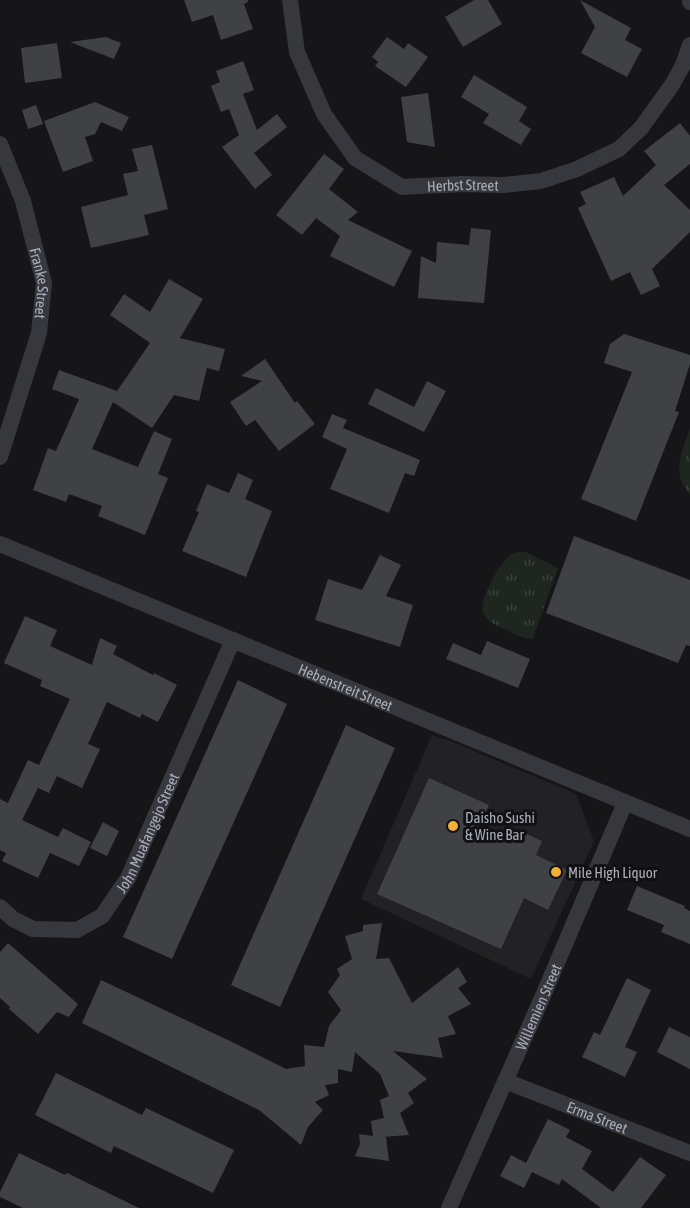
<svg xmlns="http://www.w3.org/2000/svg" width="690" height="1208" font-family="'Asap Condensed',sans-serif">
	<defs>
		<pattern id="grass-tufts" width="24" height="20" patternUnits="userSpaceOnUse" patternTransform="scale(1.5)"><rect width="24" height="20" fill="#1e261f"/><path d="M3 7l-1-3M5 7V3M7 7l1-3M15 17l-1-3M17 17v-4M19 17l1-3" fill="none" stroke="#3c433d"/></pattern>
	</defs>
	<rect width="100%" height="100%" fill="#161618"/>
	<path fill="#222225" d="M432 735 453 742 576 794 594 841 531 979 361 899Z"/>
	<path fill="url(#grass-tufts)" d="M690 427V494C670 474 683 451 690 427Z
		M526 552 558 568 533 638C523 640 515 634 507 630 499 627 488 622 484 615 477 602 500 561 512 554 516 552 521 552 526 552Z"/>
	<path fill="#404145" d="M184 0H248V2L244 4 253 29 221 40 213 15 192 22Z
		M474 0H488L502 24 463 47 445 17Z
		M580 0 631 28 625 40 642 49 627 77 581 53 595 27Z
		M106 37 121 43 114 59 70 42Z
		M387 37 404 49 408 43 428 57 406 87 375 66 378 62 372 57Z
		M57 43 62 78 25 83 21 48Z
		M243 61 254 90 243 94 257 130 277 114 287 127 254 153 272 175 255 189 222 147 239 135 229 109 221 112 211 86 220 82 216 71Z
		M474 75 527 107 519 121 531 129 521 145 483 123 489 114 461 97Z
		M428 93 435 147 407 142 401 97Z
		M95 102 129 117 122 131 101 122 95 134 85 137 93 161 63 172 44 121Z
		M36 105 43 124 28 129 22 110Z
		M680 123 690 136V164L664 185 690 210V232L652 269 660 286 641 295 630 272 611 281 578 208 586 204 580 192 614 177 623 196 656 165 644 151Z
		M152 145 168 209 144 215 149 235 91 248 81 207 128 195 123 174 138 171 132 149Z
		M324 154 344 169 329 189 358 212 348 220 412 251 394 287 330 256 340 236 316 218 302 235 276 215Z
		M471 228 491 230 484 303 418 298 421 256 436 263 437 242 469 245Z
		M169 279 203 299 180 338 225 349 219 371 207 368 199 401 174 395 152 428 113 402 92 449 138 467 154 431 172 439 158 474 168 478 145 535 98 516 102 506 69 494 66 502 33 490 48 448 56 451 79 399 52 389 59 370 117 391 150 343 110 315 124 294 150 312Z
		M624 334 690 355V364L675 411 679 412 636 521 581 499 632 372 604 363 610 344Z
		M265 359 295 403 297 401 315 424 279 451 255 420 246 426 230 402 262 381 241 376Z
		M427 381 446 391 424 432 368 404 376 388 414 407Z
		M332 414 347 420 343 428 420 460 414 476 405 473 389 513 330 489 347 449 322 437Z
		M238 473 253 480 245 499 272 511 246 577 182 551 199 512 196 511 207 484 229 493Z
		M574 536 690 580V646L686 645 678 663 546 613Z
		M380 555 401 565 386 596 413 605 400 647 315 620 328 579 362 590Z
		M25 616 57 630 50 646 92 665 100 638 117 646 113 654 153 675 154 673 177 685 158 722 142 714 140 718 107 702 88 744 100 749 82 788 57 776 49 793 38 788 22 820 58 837 63 828 91 842 79 866 50 853 38 878 2 861 6 853 0 850V799L8 803 28 760 39 765 70 699 40 686 42 680 4 663Z
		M487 641 530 659 518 688 446 659 453 643 481 655Z
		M238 680 287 704 172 959 123 937Z
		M346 725 395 748 280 1007 231 985Z
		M429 778 489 805 478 829 511 844 518 830 542 841 536 855 567 870 548 910 524 898 501 949 377 894Z
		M103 822 119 831 107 856 90 848Z
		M637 886 685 906 684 908 690 911V944L661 932 664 925 627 910Z
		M382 923 376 959 389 958 412 1003 458 967 467 982 458 988 471 1004 448 1016 456 1034 438 1038 443 1058 393 1051 427 1079 408 1093 414 1103 400 1113 409 1135 382 1137H386L389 1161 355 1156 360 1144 359 1134 373 1136 371 1121 384 1118 380 1100 389 1096 380 1074 355 1052 352 1072 338 1069V1083L325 1085 329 1095 315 1102 323 1110 308 1127 301 1145 259 1110 82 1023 101 980 230 1041 286 1069 305 1066 304 1045 324 1047 329 1026 341 1010 328 992 340 975 337 969 352 959 345 936 363 931V925Z
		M8 943 78 1004 69 1017 57 1012 38 1034 9 1009 10 1007 0 998V952Z
		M627 978 651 990 625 1047 637 1052 625 1077 582 1057 594 1032 600 1035Z
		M669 1027 690 1037V1069L657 1052Z
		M56 1073 142 1115 146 1108 234 1150 213 1193 114 1146 111 1153 35 1115Z
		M548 1119 570 1130 566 1137 592 1151 582 1169 613 1192 640 1157 666 1175 641 1208H601L562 1179 559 1185 532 1172 524 1188 500 1176 511 1155 526 1163Z
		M19 1153 65 1175 67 1173 139 1208H23L0 1197V1192Z"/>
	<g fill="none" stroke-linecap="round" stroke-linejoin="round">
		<g stroke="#37383d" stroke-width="16">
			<path id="s1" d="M290 0 297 52 324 114 355 158 402 187 462 184 503 185 541 181 577 169 619 149 641 128 672 85 683 65 690 45"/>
			<path d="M690 0V2"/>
			<path id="s2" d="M0 144 23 201 44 283 39 333 0 457"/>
			<path id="s3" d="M0 544 690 829"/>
			<path id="s4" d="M0 907 13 919 33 929 77 930 102 916 128 878 233 640"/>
			<path id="s5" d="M505 1081 690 1153"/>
			<path id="s6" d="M449 1208 542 998 625 803"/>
		</g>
	</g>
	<g fill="#f2b134" stroke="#111113" stroke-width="2">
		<circle cx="453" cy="826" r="6"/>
		<circle cx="556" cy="872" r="6"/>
	</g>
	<g text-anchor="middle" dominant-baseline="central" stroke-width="6" stroke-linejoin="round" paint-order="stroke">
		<g font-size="15" fill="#a8adb8" stroke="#111113">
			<text stroke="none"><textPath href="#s1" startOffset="290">Herbst Street</textPath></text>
			<text stroke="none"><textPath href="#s2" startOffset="146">Franke Street</textPath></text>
			<text stroke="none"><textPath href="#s3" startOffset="374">Hebenstreit Street</textPath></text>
			<text stroke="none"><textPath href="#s4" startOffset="208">John Muafangejo Street</textPath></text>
			<text stroke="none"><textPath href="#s6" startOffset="220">Willemien Street</textPath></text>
			<text stroke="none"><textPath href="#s5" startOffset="99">Erma Street</textPath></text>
		</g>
		<g font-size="15" fill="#a8adb8" stroke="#111113" text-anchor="start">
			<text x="465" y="817">Daisho Sushi<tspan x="465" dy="17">&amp; Wine Bar</tspan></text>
			<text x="568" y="872">Mile High Liquor</text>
		</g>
	</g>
</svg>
